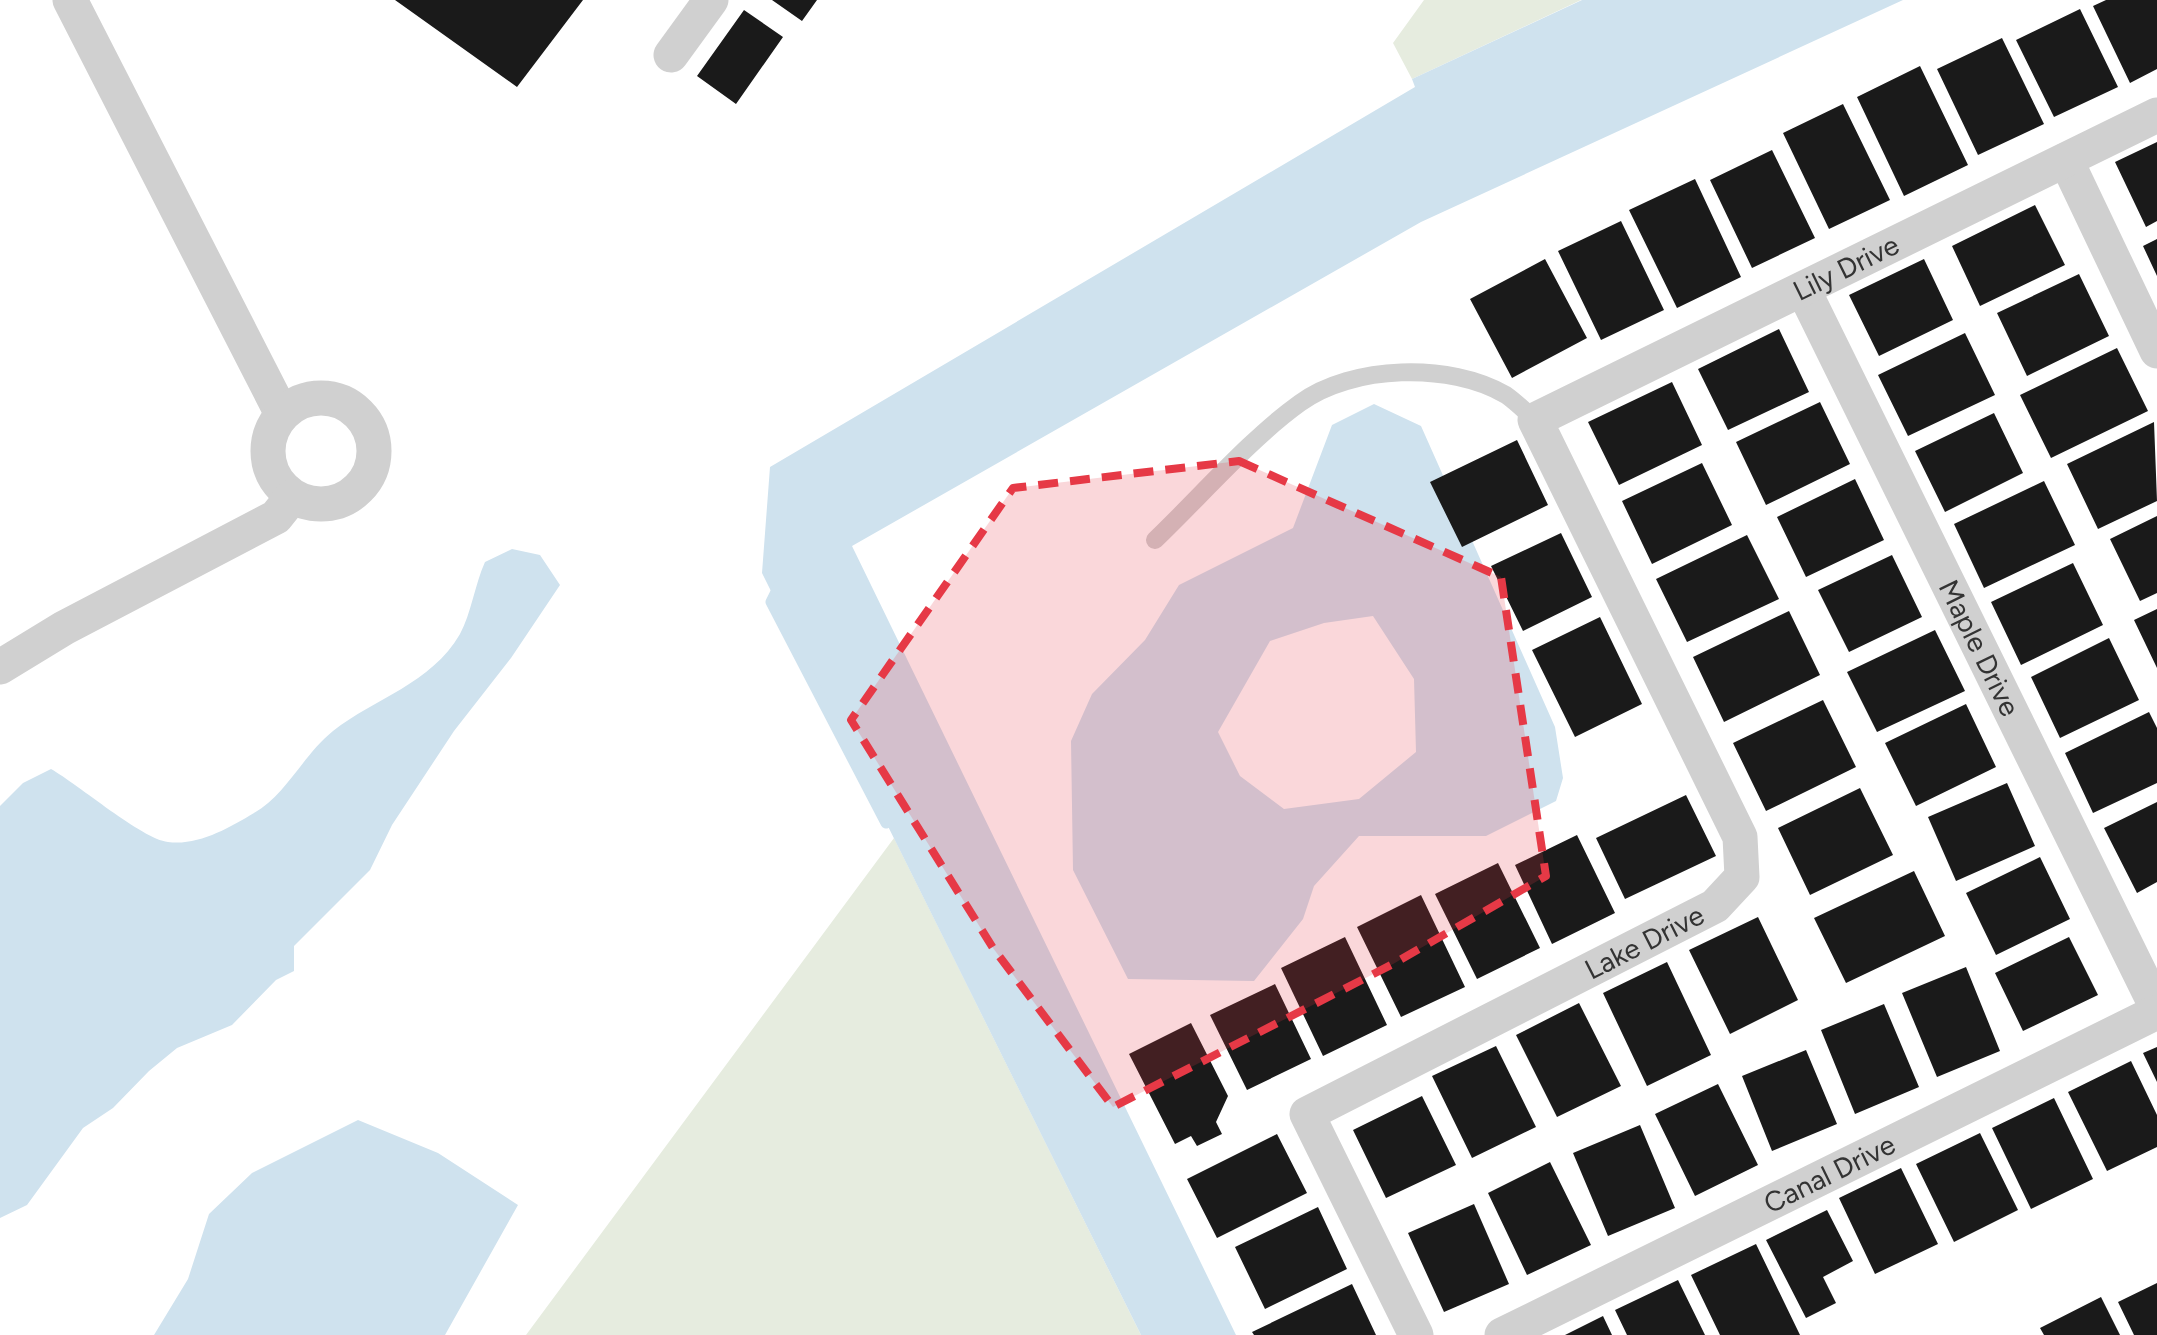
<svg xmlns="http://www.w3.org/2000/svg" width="2157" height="1335" font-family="Figtree,sans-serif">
	<rect width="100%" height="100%" fill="#fff"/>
	<path fill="#e6ecdf" d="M1424 0H1581L1412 79 1393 43Z
		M894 838 1141 1335H526Z"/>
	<path fill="#cfe2ee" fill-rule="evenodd" d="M1582 0H1903L1421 222 852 546 1236 1335H1141L762 573 770 467 1415 87 1412 79Z
		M1374 404 1421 426 1555 727 1563 778 1556 801 1486 836H1359L1314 886 1303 919 1254 981 1128 979 1073 870 1071 741 1092 694 1145 640 1179 585 1293 528 1332 425ZM1373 616 1414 679 1416 752 1359 799 1284 809 1240 776 1218 732 1270 641 1324 623Z
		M512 549 540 555 560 585 511 658 454 731 392 825 370 870 294 946V971L276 980 232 1025 177 1048 149 1071 113 1108 83 1128 27 1205 0 1218V806L23 783 51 769C79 785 142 839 168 842 198 846 229 828 254 813 287 794 303 755 333 731 375 698 431 684 460 634 471 614 475 584 485 562Z
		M358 1120 438 1153 518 1205 445 1335H154L188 1279 209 1214 252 1173Z"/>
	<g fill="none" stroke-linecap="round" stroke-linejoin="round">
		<path stroke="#cfe2ee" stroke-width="11" d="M779 586 771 602 886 823"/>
	</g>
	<path fill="#1a1a1a" d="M395 0H583L517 87Z
		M772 0H817L802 21Z
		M2106 0H2157V69L2130 83 2093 6Z
		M2080 9 2118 87 2054 117 2016 40Z
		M744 10 783 37 736 104 697 76Z
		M2002 38 2044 124 1978 155 1937 69Z
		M1920 66 1968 165 1904 196 1857 97Z
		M1843 104 1890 200 1829 229 1783 133Z
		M2157 142V221L2146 227 2115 162Z
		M1772 150 1815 238 1752 268 1710 180Z
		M1695 179 1741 277 1677 308 1629 210Z
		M2035 205 2065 265 1980 306 1952 246Z
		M1621 221 1664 310 1601 340 1558 251Z
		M2157 239V276L2143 246Z
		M1545 259 1587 338 1512 378 1470 299Z
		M1924 259 1953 320 1879 356 1849 295Z
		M2079 274 2109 336 2027 376 1997 313Z
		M1779 329 1809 392 1728 430 1698 369Z
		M1965 333 1995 395 1908 436 1878 375Z
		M2117 348 2148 411 2051 458 2020 395Z
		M1672 382 1702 445 1619 485 1588 422Z
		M1820 402 1850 464 1766 505 1736 442Z
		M1994 413 2023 473 1945 512 1915 451Z
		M2154 422 2157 501 2098 529 2067 464Z
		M1517 440 1548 505 1462 547 1430 482Z
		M1702 463 1732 525 1652 564 1622 501Z
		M1855 479 1884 540 1806 577 1777 517Z
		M2044 481 2075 545 1984 588 1954 524Z
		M2157 516V593L2140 601 2110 539Z
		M1561 533 1592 597 1523 631 1491 566Z
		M1747 535 1779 599 1687 642 1656 579Z
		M1892 555 1922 617 1849 652 1818 590Z
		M2073 563 2103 625 2021 665 1991 602Z
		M2157 609V668L2134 620Z
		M1789 611 1820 675 1724 722 1693 657Z
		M1600 617 1642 704 1575 737 1532 650Z
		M1935 630 1965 691 1877 732 1847 672Z
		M2109 638 2139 700 2060 738 2031 677Z
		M1823 700 1856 767 1766 811 1733 743Z
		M1966 704 1996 767 1916 806 1885 743Z
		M2149 712 2157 728V783L2093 813 2065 753Z
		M2007 783 2035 846 1956 881 1928 817Z
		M1860 788 1893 855 1810 895 1778 828Z
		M1686 795 1716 856 1625 899 1596 838Z
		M2157 802V882L2137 893 2104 828Z
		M1577 835 1615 913 1552 944 1515 865Z
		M2040 857 2070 919 1996 955 1966 893Z
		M1498 863 1540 948 1477 979 1435 894Z
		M1914 871 1945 936 1846 983 1814 918Z
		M1421 895 1465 987 1401 1017 1357 927Z
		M1758 917 1798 1000 1730 1034 1689 950Z
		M1345 937 1387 1025 1323 1056 1281 968Z
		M2069 937 2098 995 2023 1031 1995 973Z
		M1667 962 1711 1055 1647 1086 1603 993Z
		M1966 967 2000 1051 1937 1077 1902 993Z
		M1275 984 1311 1059 1247 1090 1210 1015Z
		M1579 1003 1621 1086 1557 1117 1516 1035Z
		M1884 1004 1919 1087 1855 1114 1821 1030Z
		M1191 1023 1228 1096 1216 1122 1222 1134 1197 1146 1191 1136 1175 1144 1129 1054Z
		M1496 1046 1536 1127 1472 1158 1432 1076Z
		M2157 1047V1082L2143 1053Z
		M1806 1050 1837 1124 1772 1151 1742 1076Z
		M2131 1061 2157 1115V1147L2107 1171 2068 1092Z
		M1718 1084 1758 1165 1695 1196 1655 1114Z
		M1422 1096 1456 1165 1386 1198 1353 1130Z
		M2054 1098 2093 1179 2031 1209 1992 1128Z
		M1640 1125 1675 1208 1608 1236 1573 1153Z
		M1980 1133 2018 1210 1954 1242 1916 1164Z
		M1277 1134 1307 1193 1217 1238 1187 1179Z
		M1550 1162 1591 1245 1527 1275 1488 1193Z
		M1901 1168 1938 1244 1875 1274 1839 1198Z
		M1474 1204 1509 1284 1444 1312 1408 1233Z
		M1318 1207 1347 1269 1265 1309 1235 1247Z
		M1827 1210 1853 1261 1823 1277 1836 1303 1806 1318 1766 1240Z
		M1756 1244 1800 1335H1720L1691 1275Z
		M1678 1280 1705 1335H1627L1615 1310Z
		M2157 1283V1335H2134L2118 1302Z
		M1352 1284 1376 1335H1254L1252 1332Z
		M2101 1297 2120 1335H2044L2040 1328Z
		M1603 1316 1612 1335H1565Z"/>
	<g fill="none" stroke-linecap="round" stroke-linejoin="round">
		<path stroke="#d0d0d0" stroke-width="18" d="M1155 540C1200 497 1251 438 1300 403 1352 365 1450 362 1506 395 1516 402 1526 412 1535 420"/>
		<g stroke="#d0d0d0" stroke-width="35">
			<path d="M70 0 282 414"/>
			<path d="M671 55 711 0"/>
			<path d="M2066 160 2157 351"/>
			<path id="s1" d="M1803 289 2157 1008"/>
			<circle cx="321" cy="451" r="53"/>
			<path d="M0 667 64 628 276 517 292 497"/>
			<path id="s2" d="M1416 1335 1307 1114 1715 906 1742 877 1740 837 1535 420 2157 115"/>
			<path id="s3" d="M1502 1335 2157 1012"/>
		</g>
	</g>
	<path fill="#e63946" fill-opacity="0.2" stroke="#e63946" stroke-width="8" stroke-dasharray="20 12" stroke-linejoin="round" d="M1239 461 1501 577 1546 876 1393 964 1113 1107 993 948 851 720 1013 488Z"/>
	<g text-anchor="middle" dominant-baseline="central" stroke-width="10" stroke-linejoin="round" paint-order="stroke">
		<g font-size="28" fill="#333" stroke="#fff">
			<text stroke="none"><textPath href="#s2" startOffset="1595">Lily Drive</textPath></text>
			<text stroke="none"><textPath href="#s1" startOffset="400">Maple Drive</textPath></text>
			<text stroke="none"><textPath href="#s2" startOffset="625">Lake Drive</textPath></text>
			<text stroke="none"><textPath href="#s3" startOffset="365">Canal Drive</textPath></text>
		</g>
	</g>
</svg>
